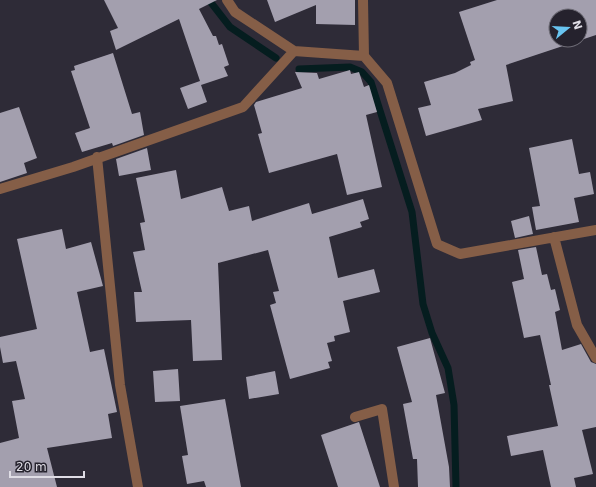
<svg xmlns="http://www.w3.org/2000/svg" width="596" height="487" font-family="'DejaVu Sans',sans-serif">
	<rect width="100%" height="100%" fill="#2e2b37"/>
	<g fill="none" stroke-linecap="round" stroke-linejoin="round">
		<path stroke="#051d1f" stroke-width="7" d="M209 0 230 27 276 58
			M299 69 350 67 362 72 371 82 412 212 423 304 432 333 448 368 454 405 456 487"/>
	</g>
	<path fill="#a39fae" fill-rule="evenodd" d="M104 0H217L199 9 213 36H216L219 45 222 44 229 65 224 67 228 76 201 85 207 102 188 109 180 88 200 81 179 19 116 50 110 31 118 28Z
		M267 0H355V25L316 24V5L275 22Z
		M497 0H596V35L506 65 513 101 478 109 482 120 426 136 418 108 431 105 424 82 455 73 471 65 470 62 475 60 459 12ZM556 16H580V40H556Z
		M113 53 132 114 140 112 144 135 113 146 112 143 82 152 75 133 90 128 71 71 75 70 74 66Z
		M350 70 351 74 359 72 364 87 369 85 377 112 366 115 382 187 347 195 337 154 269 173 258 134 262 133 254 105 256 102 302 88 295 72 317 73 319 79Z
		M19 107 37 158 24 163 27 173 0 182V113Z
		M572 139 579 174 590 172 594 194 574 198 579 222 536 230 532 207 540 206 529 148Z
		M147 148 151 170 119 176 116 159Z
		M176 170 181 199 222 187 229 211 249 206 252 221 309 203 312 214 363 199 369 219 360 222 362 227 329 237 338 278 374 269 380 292 343 301 350 332 334 336 335 341 327 343 332 361 328 362 330 368 290 379 270 305 276 303 273 292 279 291 268 250 218 263 222 360 193 361 191 320 136 322 134 292H142L133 252 145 250 140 223 145 222 136 178Z
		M529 216 533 234 515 238 511 221Z
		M62 229 66 249 91 242 103 286 77 292 90 352 104 349 117 412 108 414 112 438 47 448 57 487H0V443L19 438 12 401 25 399 16 361 3 363 0 347V337L37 329 17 239Z
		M536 247 542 275 547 274 551 290 555 289 560 310 555 312 562 350 581 344 591 362 596 364V427L582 430 593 474 574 478 576 487H551L543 450 511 456 507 436 558 426 549 385H551L540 335 524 338 512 282 524 279 518 250Z
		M430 338 445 393 436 395 449 467 450 487H418L417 459H413L403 404 412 402 397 347Z
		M178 369 180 401 155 402 153 371Z
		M275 371 279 394 249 399 246 377Z
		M225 399 241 487H206L204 481 187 484 182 456 188 455 180 406Z
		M359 422 380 487H338L321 435Z"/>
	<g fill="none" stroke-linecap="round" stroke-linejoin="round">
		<path stroke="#855e47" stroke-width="10" d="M227 0 235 12 294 51 364 56 387 83 437 244 460 254 596 230
			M363 0 364 56
			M97 157 120 385 138 487
			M0 189 73 167 243 107 294 51
			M554 237 577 325 596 358
			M355 417 382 409 394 487"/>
	</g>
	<g transform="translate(568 28) rotate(72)"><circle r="19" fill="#25222d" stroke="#6f6d77"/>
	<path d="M0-3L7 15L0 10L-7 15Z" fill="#68c4f0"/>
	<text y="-6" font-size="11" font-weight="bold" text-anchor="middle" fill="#dfdde5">N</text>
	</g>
	<path d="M10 471v6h74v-6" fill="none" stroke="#dfdde5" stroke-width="2"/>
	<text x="16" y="471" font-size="12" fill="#dfdde5" stroke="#25222d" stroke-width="3" paint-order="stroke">20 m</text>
</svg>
